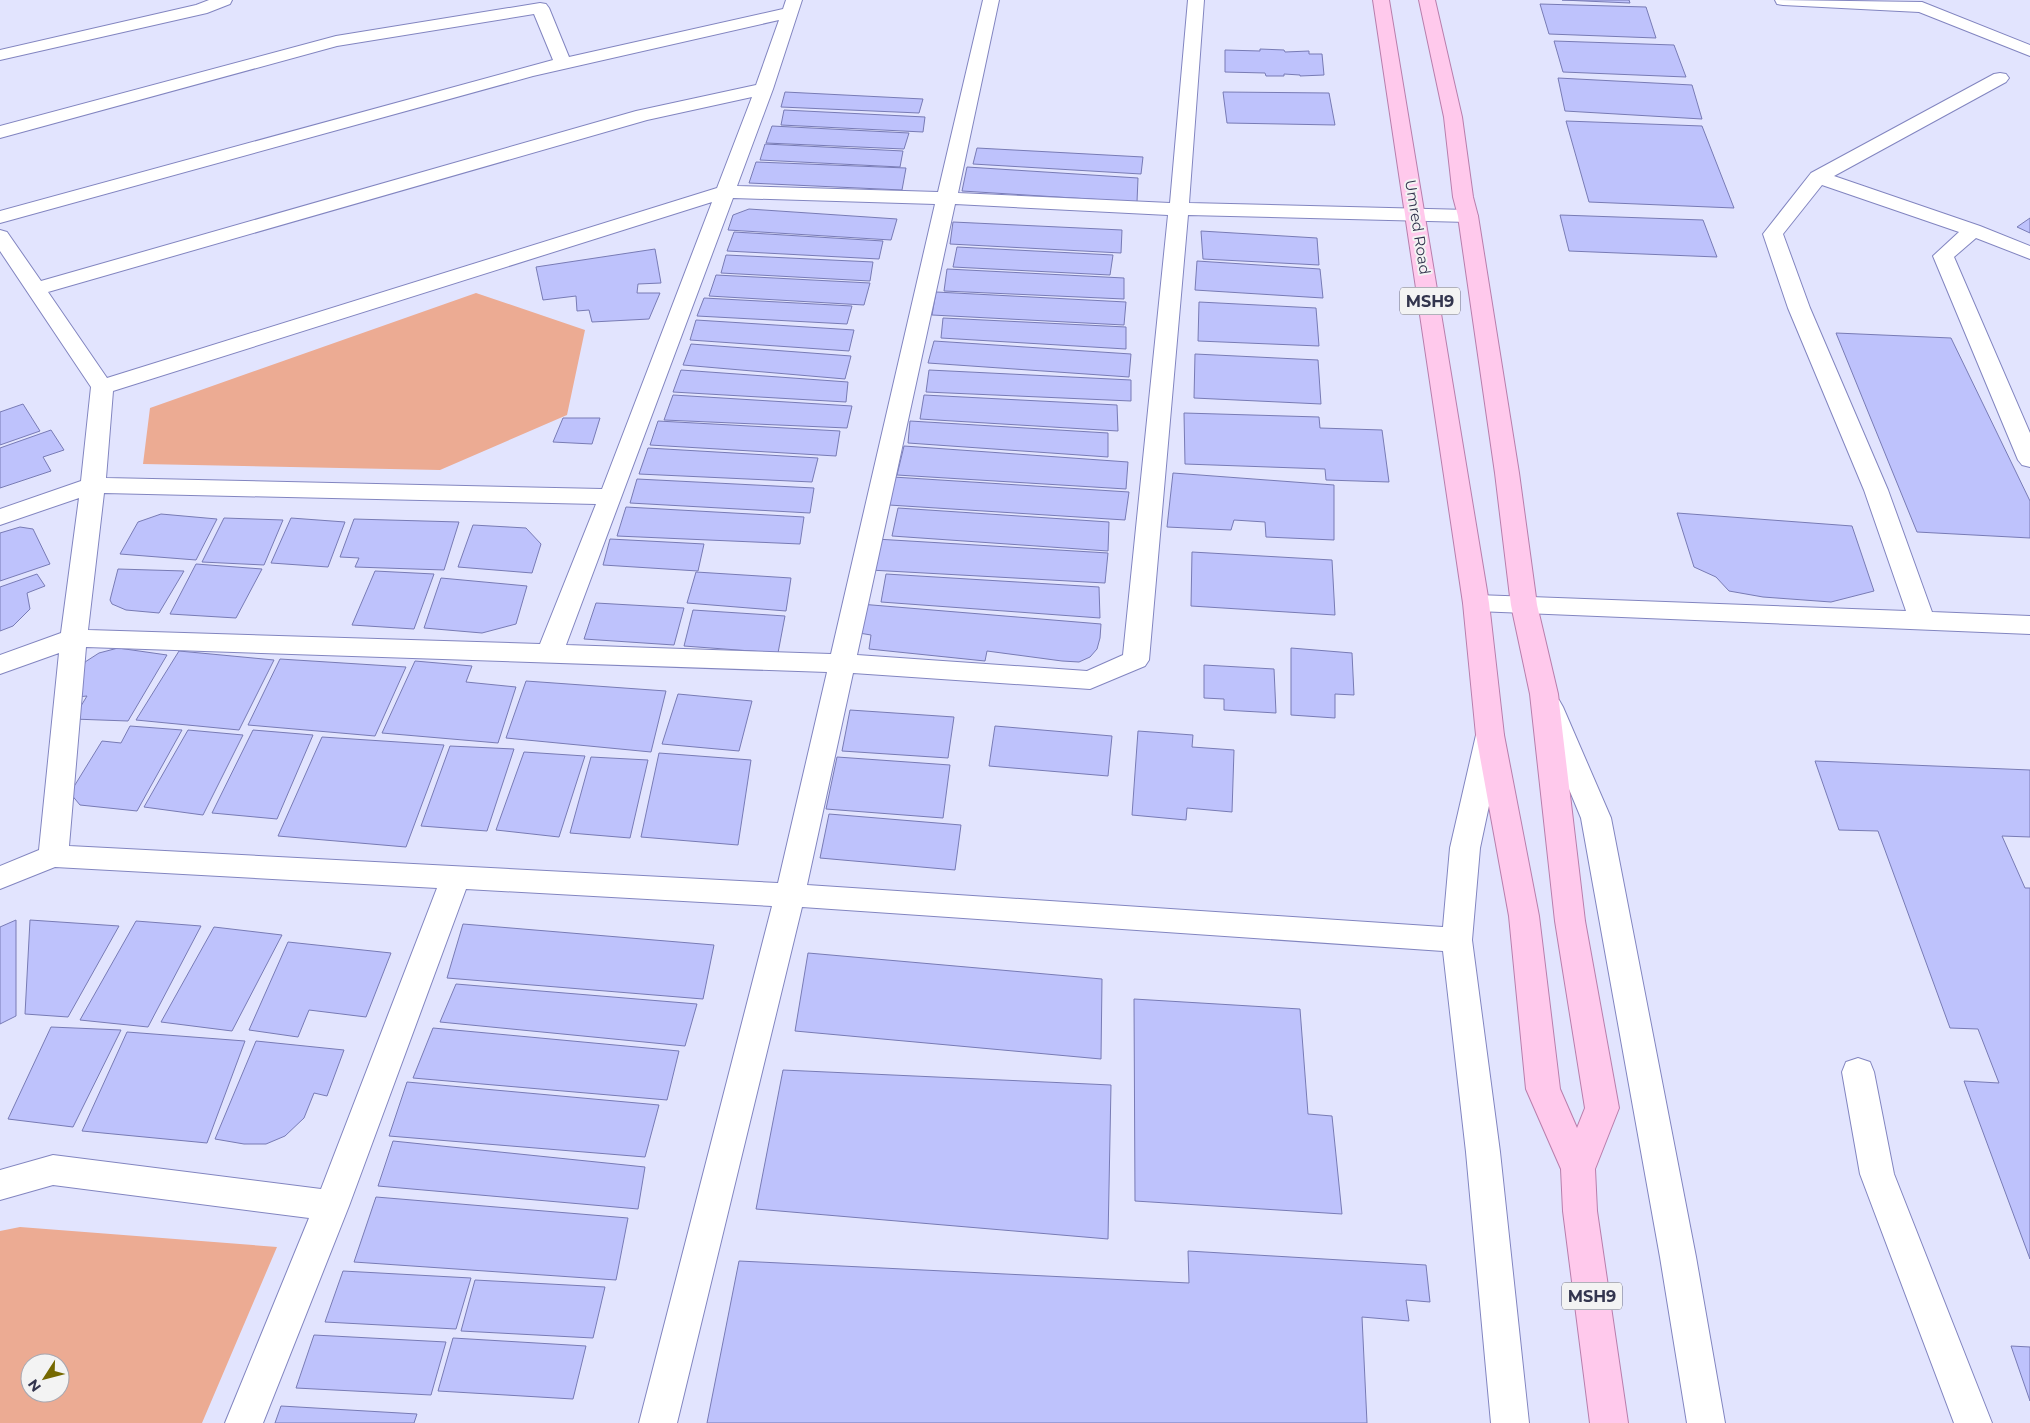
<svg xmlns="http://www.w3.org/2000/svg" width="2030" height="1423" font-family="Montserrat,sans-serif">
	<rect width="100%" height="100%" fill="#e2e4fe"/>
	<path fill="#ecab93" fill-rule="evenodd" d="M476 293 585 330 567 415 440 470 143 464 150 408Z
		M20 1227 277 1247 202 1423H0V1231ZM30 1363H60V1393H30Z"/>
	<path fill="#bec2fc" stroke="#787bb5" d="M1562 0H1629L1630 3Z
		M1540 4 1646 7 1656 38 1549 34Z
		M1554 41 1674 45 1686 77 1563 72Z
		M1260 49 1284 50 1285 52 1309 51V54H1322L1324 75 1300 76V75L1284 74V76H1266L1265 73 1225 72V50L1260 51Z
		M1558 78 1692 85 1702 119 1565 111Z
		M785 92 923 99 919 113 781 107Z
		M1223 92 1329 93 1335 125 1227 123Z
		M784 110 925 117 923 132 781 125Z
		M1566 121 1702 126 1734 208 1589 202Z
		M772 126 909 133 904 149 766 143Z
		M765 144 903 151 900 167 760 160Z
		M977 148 1143 157 1141 174 973 164Z
		M756 162 906 168 902 190 749 183Z
		M967 167 1138 178 1137 202 962 191Z
		M749 209 897 219 891 240 728 230 733 215Z
		M1560 215 1703 220 1717 257 1569 251Z
		M2030 218V233L2017 227Z
		M953 222 1122 230 1121 253 950 244Z
		M1201 231 1317 238 1319 265 1203 259Z
		M734 232 883 241 879 259 727 251Z
		M957 247 1113 255 1110 275 953 267Z
		M655 249 661 283 638 284 637 293H660L649 319 592 322 589 310 577 311 576 296 543 300 536 267Z
		M726 255 873 262 870 281 721 273Z
		M1197 261 1320 269 1323 298 1195 290Z
		M947 269 1124 278V299L944 291Z
		M716 275 870 283 864 305 709 296Z
		M936 292 1126 302 1124 325 932 315Z
		M704 298 852 306 847 324 697 316Z
		M1199 302 1316 308 1319 346 1198 341Z
		M943 318 1126 327V349L941 338Z
		M696 320 854 330 849 351 690 340Z
		M1836 333 1951 338 2030 501V538L1917 532Z
		M934 341 1131 354 1129 377 928 363Z
		M691 344 851 356 845 379 683 365Z
		M1195 354 1318 360 1321 404 1194 398Z
		M681 370 848 382 846 402 673 392Z
		M929 370 1131 380V401L926 392Z
		M673 395 852 406 847 428 664 420Z
		M924 395 1117 405 1118 431 920 419Z
		M23 404 40 431 0 445V412Z
		M1184 413 1319 417 1320 428 1382 430 1389 482 1326 480 1325 469 1185 464Z
		M563 418H600L592 444 553 442Z
		M658 421 840 431 836 456 650 445Z
		M910 421 1108 433V457L908 443Z
		M51 430 64 450 43 457 51 471 0 488V448Z
		M904 446 1128 462 1126 489 897 475Z
		M648 448 818 458 812 482 639 474Z
		M1173 473 1334 485V540L1266 537 1265 522 1234 520 1231 530 1167 527Z
		M893 477 1129 492 1125 520 889 505Z
		M637 479 814 488 810 513 630 503Z
		M626 507 804 517 800 544 617 536Z
		M898 508 1109 522 1108 551 892 536Z
		M1677 513 1852 526 1874 591 1831 602 1763 597 1729 591 1716 577 1694 567Z
		M161 514 217 519 196 560 120 554 138 522Z
		M224 518 283 520 264 565 202 562Z
		M291 518 345 522 328 567 271 563Z
		M354 519 459 522 444 570 355 567 359 558 340 557Z
		M473 525 526 528 541 544 532 573 458 567Z
		M20 527 33 529 50 564 0 581V533Z
		M610 539 704 544 698 571 603 565Z
		M876 539 1108 553 1105 583 870 570Z
		M1192 552 1332 560 1335 615 1191 606Z
		M196 564 262 569 236 618 170 614Z
		M118 569 184 571 159 613 126 610 112 604 110 600Z
		M375 571 434 574 414 629 352 625Z
		M696 572 791 578 786 611 687 603Z
		M37 574 45 586 27 593 30 609 13 626 0 631V587Z
		M886 574 1099 587 1100 618 881 602Z
		M441 578 527 586 516 624 482 633 424 628Z
		M596 603 684 608 674 645 584 639Z
		M860 604 1101 624 1100 638 1097 649 1090 657 1079 662 1062 661 987 651 985 661 869 649 871 635 853 632Z
		M693 610 785 616 778 653 684 646Z
		M118 648 167 655 128 721 73 719 87 696 77 697 85 662 99 653Z
		M1291 648 1352 653 1354 695 1335 694V718L1291 715Z
		M179 651 274 660 239 730 136 720Z
		M280 659 406 667 375 736 248 725Z
		M415 661 472 666 466 682 516 687 498 743 382 733Z
		M1204 665 1274 669 1276 713 1224 710V699L1204 698Z
		M526 681 666 691 651 752 506 738Z
		M678 694 752 701 739 751 662 744Z
		M850 710 954 717 948 758 842 751Z
		M130 726 182 730 137 811 80 805 70 793 102 741 121 743Z
		M995 726 1112 736 1108 776 989 766Z
		M188 730 243 735 203 815 144 807Z
		M253 730 313 735 277 819 212 813Z
		M1138 731 1193 735 1192 747 1234 750 1232 812 1187 808 1186 820 1132 815Z
		M322 737 444 745 406 847 278 836Z
		M450 746 514 749 487 831 421 826Z
		M524 752 585 756 559 837 496 830Z
		M659 753 751 760 738 845 641 837Z
		M591 757 648 760 630 838 570 833Z
		M837 757 950 765 943 818 826 809Z
		M1815 761 2030 770V837L2002 836 2025 888H2030V1259L1964 1081 1999 1083 1978 1029 1950 1028 1878 831 1839 830Z
		M829 814 961 825 955 870 820 858Z
		M16 920V1016L0 1024V927Z
		M30 920 119 926 68 1017 25 1014Z
		M136 921 201 926 148 1027 80 1020Z
		M463 924 714 945 703 999 447 978Z
		M214 927 282 935 232 1031 161 1022Z
		M288 942 391 953 366 1017 309 1010 298 1037 249 1030Z
		M808 953 1102 979 1101 1059 795 1031Z
		M456 984 697 1004 685 1046 440 1022Z
		M1134 999 1300 1009 1308 1114 1332 1116 1342 1214 1135 1201Z
		M51 1027 121 1030 73 1127 8 1119Z
		M433 1028 679 1051 667 1100 413 1078Z
		M127 1032 245 1041 207 1143 82 1131Z
		M256 1041 344 1050 327 1096 314 1093 304 1118 285 1136 266 1144H244L215 1139Z
		M783 1070 1111 1085 1108 1239 756 1209Z
		M407 1082 659 1105 645 1157 389 1136Z
		M393 1141 645 1167 638 1209 378 1186Z
		M376 1197 628 1218 616 1280 354 1262Z
		M1188 1251 1426 1265 1430 1302 1406 1300 1409 1321 1362 1317 1367 1423H707L739 1261 1189 1283Z
		M343 1271 471 1278 456 1329 325 1322Z
		M475 1280 605 1287 593 1338 461 1331Z
		M314 1335 446 1342 431 1395 296 1388Z
		M453 1338 586 1346 573 1399 438 1391Z
		M2011 1346 2030 1347V1401Z
		M281 1406 417 1414 414 1423H275Z"/>
	<g fill="none" stroke-linecap="round" stroke-linejoin="round">
		<defs>
			<path id="minor" d="M209 0H232L230 4 207 13 0 60V50L196 5Z
				M786 0H802L773 89 737 186 938 192 983 0H999L958 193 1170 203 1188 0H1204L1189 203 1468 210 1475 212 1478 216 1475 220 1468 222 1188 215 1149 660 1145 666 1090 689 853 673 807 885 1443 927 1450 848 1476 735 1480 728 1490 725 1500 728 1504 735 1480 848 1472 940 1500 1152 1529 1423H1491L1466 1152 1443 951 802 907 677 1423H639L772 906 466 889 349 1206 263 1423H225L309 1218 53 1185 0 1200V1170L53 1155 321 1189 437 888 55 867 0 889V866L39 850 59 653 0 674V655L61 633 79 498 0 525V509L81 481 91 387 0 251V230L7 232 41 281 636 111 756 85 779 20 533 76 0 223V211L553 60 534 14 337 46 0 138V126L336 36 540 3 546 4 549 8 569 57 783 9ZM752 97 717 188 107 378 48 292 647 120ZM733 198 935 204 831 654 566 645ZM712 202 602 489 106 478 113 391ZM955 204 1168 215 1123 655 1087 671 857 655ZM104 493 596 504 540 644 88 630ZM86 647 827 672 778 883 69 846Z
				M1775 0 1922 2 2030 45V56L1919 12 1783 5 1777 4Z
				M2000 73 2006 74 2009 78 2006 82 1834 176 1980 226 2030 246V259L1976 238 1954 257 2030 433V467L2022 465 2018 460 1933 256 1959 232 1822 185 1783 234 1810 308 1888 490 1932 612 2030 616V634L1476 611 1467 609 1463 603 1467 597 1476 595 1906 611 1864 490 1788 308 1763 234 1811 173 1994 74Z
				M1549 697 1559 700 1563 707 1611 818 1696 1257 1725 1423H1687L1660 1257 1581 818 1535 707 1539 700Z
				M1858 1058 1870 1062 1874 1072 1894 1174 1992 1423H1954L1860 1174 1842 1072 1846 1062Z"/>
			<path id="major" d="M1373 0H1389L1489 603 1504 735 1539 916 1560 1089 1577 1128 1585 1108 1555 921 1530 694 1511 605 1495 473 1458 216 1453 197 1444 117 1419 0H1435L1462 117 1473 197 1478 216 1519 473 1537 605 1558 694 1585 921 1619 1108 1595 1169 1597 1211 1628 1423H1590L1563 1211 1561 1169 1526 1089 1509 916 1476 735 1463 603Z"/>
		</defs>
		<use href="#minor" stroke="#8285c0" stroke-width="2"/>
		<use href="#major" stroke="#b87eac" stroke-width="2"/>
		<use href="#minor" fill="#fff" fill-rule="evenodd"/>
		<use href="#major" fill="#ffc9ec" fill-rule="evenodd"/>
	</g>
	<g text-anchor="middle" dominant-baseline="central" stroke-width="4" stroke-linejoin="round" paint-order="stroke">
		<g font-size="15" fill="#33354e" stroke="#f3f3f3">
			<text transform="translate(1418 227) rotate(81)">Umred Road</text>
		</g>
		<g fill="#f3f3f3" stroke="#6d6e80" stroke-width="1">
			<rect x="1400" y="287.5" width="60" height="27" rx="4"/>
			<rect x="1562" y="1282.5" width="60" height="27" rx="4"/>
		</g>
		<g font-size="16" font-weight="bold" fill="#33354e">
			<text x="1430" y="301">MSH9</text>
			<text x="1592" y="1296">MSH9</text>
		</g>
	</g>
	<g transform="translate(45 1378) rotate(234)"><circle r="24" fill="#f3f3f3" stroke="#a6a7b1"/>
	<path d="M0-4L9 19L0 12L-9 19Z" fill="#756800"/>
	<text y="-8" font-size="14" font-weight="bold" text-anchor="middle" fill="#33354e">N</text>
	</g>
</svg>
